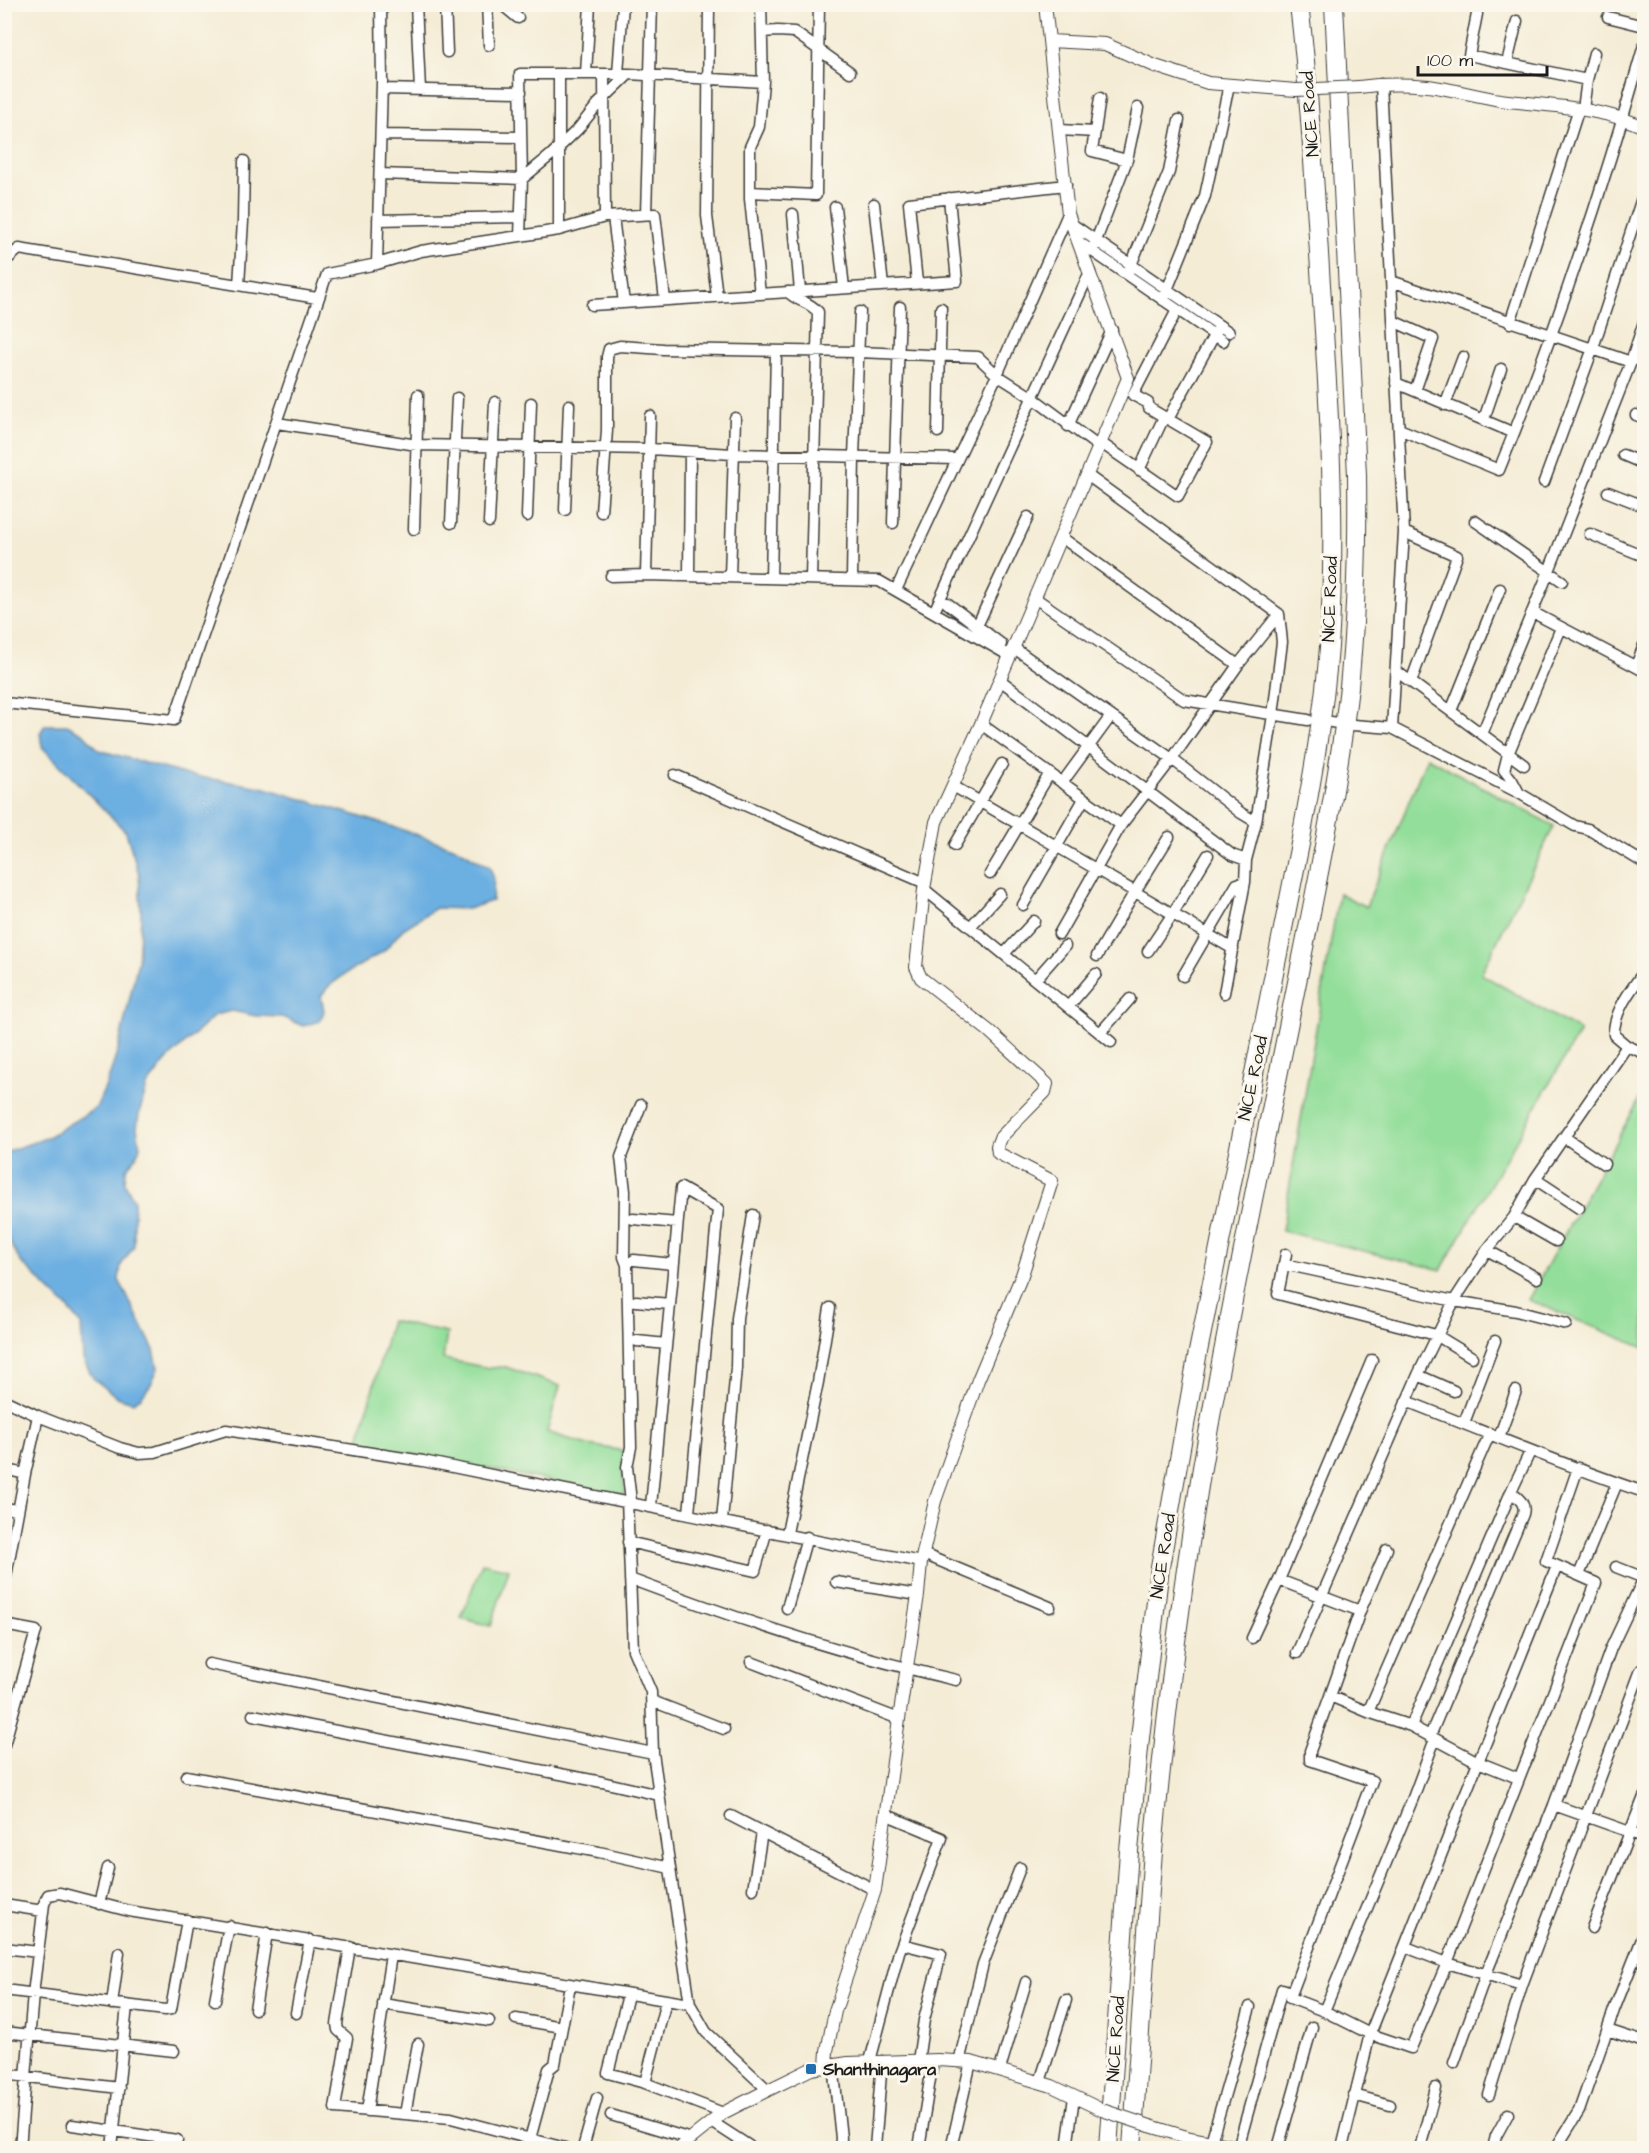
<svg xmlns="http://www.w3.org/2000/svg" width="1649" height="2153" font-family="'Architects Daughter',sans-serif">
	<rect width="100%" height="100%" fill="#fbf7ec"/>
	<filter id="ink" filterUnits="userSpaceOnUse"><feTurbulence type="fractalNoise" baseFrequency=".0167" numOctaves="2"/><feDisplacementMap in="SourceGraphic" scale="12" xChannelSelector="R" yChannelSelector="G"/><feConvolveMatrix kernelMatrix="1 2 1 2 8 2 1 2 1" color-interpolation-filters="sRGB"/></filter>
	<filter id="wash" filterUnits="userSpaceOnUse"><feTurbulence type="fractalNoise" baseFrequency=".008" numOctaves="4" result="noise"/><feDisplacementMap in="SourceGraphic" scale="24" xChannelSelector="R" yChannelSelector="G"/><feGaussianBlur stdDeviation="1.35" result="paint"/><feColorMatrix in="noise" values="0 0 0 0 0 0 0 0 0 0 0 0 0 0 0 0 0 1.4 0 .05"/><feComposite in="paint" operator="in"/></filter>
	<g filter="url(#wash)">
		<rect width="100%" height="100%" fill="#f4ecd5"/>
		<path fill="#93de9a" stroke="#587d5b" stroke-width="1.5" d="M1427 757 1554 826 1481 974 1580 1031 1441 1270 1282 1231 1339 893 1366 907Z
			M1644 1091V1348L1528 1300Z
			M391 1321 447 1333 443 1359 489 1368 506 1367 560 1386 547 1432 588 1445 624 1451 623 1471 625 1495 358 1444Z
			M482 1563 509 1569 491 1626 461 1618Z"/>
		<path fill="#6cafe1" stroke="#44667e" stroke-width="1.5" d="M45 725H67L84 734 99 750 187 775 262 787 394 827 459 849 490 867 494 879 492 901 468 909 436 908 403 929 384 951 347 973 329 986 321 996 324 1011 320 1021 303 1026 282 1017 256 1016 232 1011 215 1015 166 1061 147 1086 139 1114 137 1128 140 1147 136 1157 126 1169 125 1183 134 1201V1246L121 1265 119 1280 154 1350 158 1368 151 1384 141 1397 133 1402 117 1397 93 1378 83 1359 81 1324 67 1307 20 1261 5 1233V1152L46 1138 96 1108 107 1083 118 1050 138 961 141 915 139 874 126 832 42 747 40 733Z"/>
	</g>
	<g filter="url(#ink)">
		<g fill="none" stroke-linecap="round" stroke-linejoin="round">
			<defs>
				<path id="minor" d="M416 4 420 90
					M445 4 447 52
					M487 4 489 45
					M501 4 518 18
					M709 4 707 216 717 296
					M1477 14 1469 55 1587 80
					M1608 17 1644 26
					M762 32 778 31 794 32 850 72
					M1507 63 1517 21
					M586 74 590 4
					M604 74 605 217
					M618 74 623 4
					M1381 84 1404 532 1392 728
					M382 89 521 92
					M1100 98 1092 151 1127 160
					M1583 109 1587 80 1594 53
					M1060 130 1095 132
					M381 135 521 137
					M380 174 522 179 551 155 578 129 598 104 629 74
					M750 192 816 195 819 4
					M874 204 883 286
					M835 207 844 288
					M646 214 652 4
					M793 214 800 291
					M613 217 624 303
					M378 220 520 217
					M1072 224 1229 332
					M559 230V74
					M520 236 522 179 520 74H629L763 82
					M1079 242 1223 341
					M1094 246 1127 160 1138 108
					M4 262 19 249 317 298
					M377 264 382 82 381 4
					M1129 270 1169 172 1179 120
					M1391 281 1631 362
					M917 283 909 203 1066 185
					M239 285 243 221 244 161
					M788 292C799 303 808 300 818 312L811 579
					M760 294 750 199V147L759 127 763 82 761 4
					M1163 300 1205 196 1229 85
					M592 305 957 281 949 198
					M1393 321 1433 339 1415 391
					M1510 323 1579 108
					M1396 383 1514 433
					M1445 405 1463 357
					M1636 415 1644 418
					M1168 419 1217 330
					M1484 419 1501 369
					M277 423 417 445 650 449 733 454 956 459
					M1068 426 1112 330
					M1399 429 1499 470C1556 332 1603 189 1644 45
					M938 432 941 308
					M1101 443 1178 496 1207 442 1149 408 1148 403 1133 395 1177 310
					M1623 455 1644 464
					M1139 470 1164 417
					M1087 475 1279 614 1282 642 1273 715 1256 822 1246 860 1245 882 1224 993
					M1544 482 1592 351 1644 192
					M1608 492 1644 506
					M565 510 569 405
					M601 512 607 430V357L609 349 620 346 663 349 858 352 978 357 997 375 1033 398 1099 447
					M527 516 531 403
					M1475 521 1562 581
					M489 522 495 402
					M451 523 457 398
					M893 523 900 307
					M414 529 418 395
					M1404 532 1457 556 1411 682
					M1590 534 1644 556
					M1061 537 1238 665
					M646 575 650 416
					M611 576 646 575 879 581 1010 656
					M689 576 690 452
					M730 577 735 418
					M771 578 776 352
					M852 580 854 456 860 312
					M896 590 997 375 1068 214
					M1035 598 1184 700 1308 720
					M947 603 1001 644
					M934 612 1090 272
					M1532 612 1644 671
					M977 626 1028 517
					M1014 648 1172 759 1241 813 1256 822
					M1636 666 1644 645
					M1396 671 1524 765
					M1000 680 1232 855 1246 860
					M4 703 174 720 327 274 377 264 421 251 559 230 605 217 655 214 665 300
					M1451 711 1500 589
					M1331 722 1338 723
					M981 724 1121 825
					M1353 725 1392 728 1519 793 1575 826 1588 829 1644 863
					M1482 734 1549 571 1631 362 1644 322
					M675 775 925 883
					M1062 783 1111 716
					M953 786 1233 949
					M1519 793 1512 780 1504 770 1508 754 1561 628
					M955 845 1002 764
					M990 874 1050 773
					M924 889 1111 1042
					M1023 905 1084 799
					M970 927 1000 894
					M1059 934 1121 825 1172 759 1238 665 1279 614
					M1148 951 1172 915 1208 855
					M1004 954 1034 921
					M1097 956 1134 893 1169 837
					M1644 972C1631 989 1613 1013 1614 1035L1627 1046 1644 1053
					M1183 976 1237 884 1245 882
					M1035 980 1065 946
					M1068 1007 1096 974
					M1100 1033 1130 999
					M1564 1137 1604 1164
					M1535 1179 1579 1208
					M1514 1217 1556 1241
					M633 1219 677 1223
					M1487 1250 1537 1278
					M1286 1254 1278 1294 1436 1335 1472 1357
					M634 1260 673 1264
					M1284 1264 1454 1301 1516 1311 1566 1324
					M636 1301 670 1304
					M637 1341 666 1344
					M1418 1375 1454 1391
					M4 1400 38 1416 120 1448 139 1453 155 1452 226 1430 423 1461 921 1562
					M1406 1401C1486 1432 1564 1466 1644 1492
					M1464 1423 1495 1341
					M1499 1437 1516 1391
					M4 1469 25 1474
					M627 1500 633 1650 651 1692 653 1753 690 2004 706 2032 768 2090
					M631 1501 627 1467 631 1447 627 1265 624 1257 625 1191 621 1157 641 1105
					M651 1506 681 1188 718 1209 689 1513
					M4 1507 18 1511
					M722 1521 736 1368 737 1318 753 1215
					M787 1533 818 1382 830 1308
					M628 1542 755 1571 767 1530
					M1387 1549 1360 1611 1330 1696 1368 1712 1411 1726 1511 1492 1530 1452
					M923 1554 1050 1607
					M1616 1567 1644 1578
					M1579 1575 1617 1483
					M630 1579C736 1619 845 1655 956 1680
					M1279 1580 1360 1611
					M836 1582 918 1595
					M4 1587 25 1474 38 1416
					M787 1608 807 1537
					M4 1625 36 1631 4 1745
					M1252 1638 1279 1580 1372 1360
					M1297 1653 1418 1375 1454 1301 1487 1250 1514 1217 1535 1179 1627 1046
					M751 1662 899 1719
					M209 1664 653 1753
					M652 1701 724 1729
					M1368 1712 1490 1433
					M253 1715 602 1782 659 1795
					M1411 1726 1478 1762 1370 2034 1411 2048 1447 1963 1596 1583 1546 1561 1578 1468
					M1430 1736 1523 1514C1526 1503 1519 1499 1511 1492
					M186 1776 599 1852 670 1868
					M1518 1778 1478 1762 1557 1566
					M1554 1805 1644 1837
					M731 1816 875 1890
					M753 1889 762 1832
					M99 1904 108 1868
					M4 1905 43 1911
					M1592 1928 1644 1797
					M902 1944 941 1954 924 2020 918 2061
					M350 1947 337 2024 338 2030 347 2038 335 2108 451 2118 565 2148
					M1406 1947 1447 1963 1522 1985 1641 1670 1644 1672
					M4 1948 38 1952
					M4 1990 165 2010 171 2009 187 1920
					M1292 1992 1290 1998 1324 2011 1370 2034 1342 2148
					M628 1995 608 2073 645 2083 723 2113
					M215 2000 229 1926
					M112 2004 119 1953
					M383 2004 489 2021
					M255 2009 267 1933
					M1324 2011 1413 1798 1435 1739
					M296 2013 310 1940
					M516 2019 562 2027
					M1607 2030 1644 2042
					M4 2032 174 2051
					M870 2061 899 1952 942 1838 887 1815
					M959 2062 983 1964 1020 1868
					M1454 2063 1486 1974 1554 1805 1611 1648 1644 1578
					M833 2064 841 2138 840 2148
					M1000 2069 1026 1982
					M4 2074 119 2088
					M1040 2082 1066 2000
					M645 2083 666 2001
					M1354 2095 1390 2105
					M1489 2095 1522 1985
					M367 2111 391 1955
					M405 2114 418 2044
					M611 2115 691 2139
					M712 2122 749 2146 748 2148
					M72 2125 177 2140
					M530 2139 549 2069 555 2064 570 1985
					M1211 2142 1250 2007
					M20 2148 33 1994 44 1904 48 1895 60 1893 129 1911 690 2004
					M112 2148 127 2006
					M583 2148 597 2098
					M875 2148 882 2061
					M919 2148 933 2061
					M951 2148 971 2062
					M1067 2148 1074 2097
					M1238 2148 1282 1989 1292 1992 1372 1781 1310 1760V1751L1330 1696
					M1278 2148 1312 2027
					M1420 2148 1436 2088
					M1493 2148 1496 2136 1508 2114
					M1556 2148 1579 2111 1614 2010 1644 1934"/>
				<path id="tertiary" d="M1050 41 1105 44 1155 66 1208 83 1296 90
					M1359 87C1381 84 1405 84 1428 86 1452 89 1476 96 1500 100 1549 106 1599 107 1644 127
					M826 2066 827 2051 835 2011 875 1890 899 1719 918 1595 921 1562 935 1501 978 1380 1022 1275 1052 1181 998 1153 997 1146 1000 1138 1045 1092 1047 1084 989 1031 921 978 916 967 924 889 936 822 981 724 1128 378 1068 214 1045 4
					M1150 2126 1190 2138 1243 2148
					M679 2148 723 2113 768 2090 811 2069 848 2063 938 2060 971 2062 1052 2086 1102 2110"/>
				<path id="motorway" d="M1108 2148 1129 1851 1140 1738 1160 1567 1197 1357 1300 844C1312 779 1324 713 1329 647 1337 526 1329 405 1321 285 1315 191 1310 98 1299 4
					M1132 2148C1139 2050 1145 1951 1153 1852 1166 1702 1186 1553 1213 1405 1237 1277 1263 1149 1289 1022 1311 911 1336 799 1349 687 1356 616 1358 546 1357 475L1334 4"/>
			</defs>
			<use href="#minor" stroke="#3c3b38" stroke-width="13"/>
			<use href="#tertiary" stroke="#3c3b38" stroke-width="14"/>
			<use href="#motorway" stroke="#3c3b38" stroke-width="20"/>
			<use href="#minor" stroke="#fff" stroke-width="10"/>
			<use href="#tertiary" stroke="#fff" stroke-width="12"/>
			<use href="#motorway" stroke="#fff" stroke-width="18"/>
			<defs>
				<path id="tertiary-bridge" d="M1296 90 1359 87
					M1102 2110 1150 2126"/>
			</defs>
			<use href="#tertiary-bridge" stroke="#3c3b38" stroke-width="14" stroke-linecap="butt"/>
			<use href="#tertiary-bridge" stroke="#fff" stroke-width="12"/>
		</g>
	</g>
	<rect fill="#1f6fb2" stroke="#fbf7ec" stroke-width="2" x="805" y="2063" width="12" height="12" rx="3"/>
	<g text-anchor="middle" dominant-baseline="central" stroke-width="6" stroke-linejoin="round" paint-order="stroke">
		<g font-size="18" fill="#1c1c1c" stroke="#fbf7ec">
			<text transform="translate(1310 114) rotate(-94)">NICE Road</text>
			<text transform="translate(1330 599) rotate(-88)">NICE Road</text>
			<text transform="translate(1253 1078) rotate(-78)">NICE Road</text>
			<text transform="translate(1163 1556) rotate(-81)">NICE Road</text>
			<text transform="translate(1116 2039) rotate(-86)">NICE Road</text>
		</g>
		<g font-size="18" font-weight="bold" fill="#1c1c1c" stroke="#fbf7ec" text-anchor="start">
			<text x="823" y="2069">Shanthinagara</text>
		</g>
	</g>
	<rect width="1649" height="2153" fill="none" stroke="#fbf7ec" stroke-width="24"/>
	<path d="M1418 66v9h129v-9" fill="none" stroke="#1c1c1c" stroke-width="3"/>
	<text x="1427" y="66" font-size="18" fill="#1c1c1c" stroke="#fbf7ec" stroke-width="4.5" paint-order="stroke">100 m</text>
</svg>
